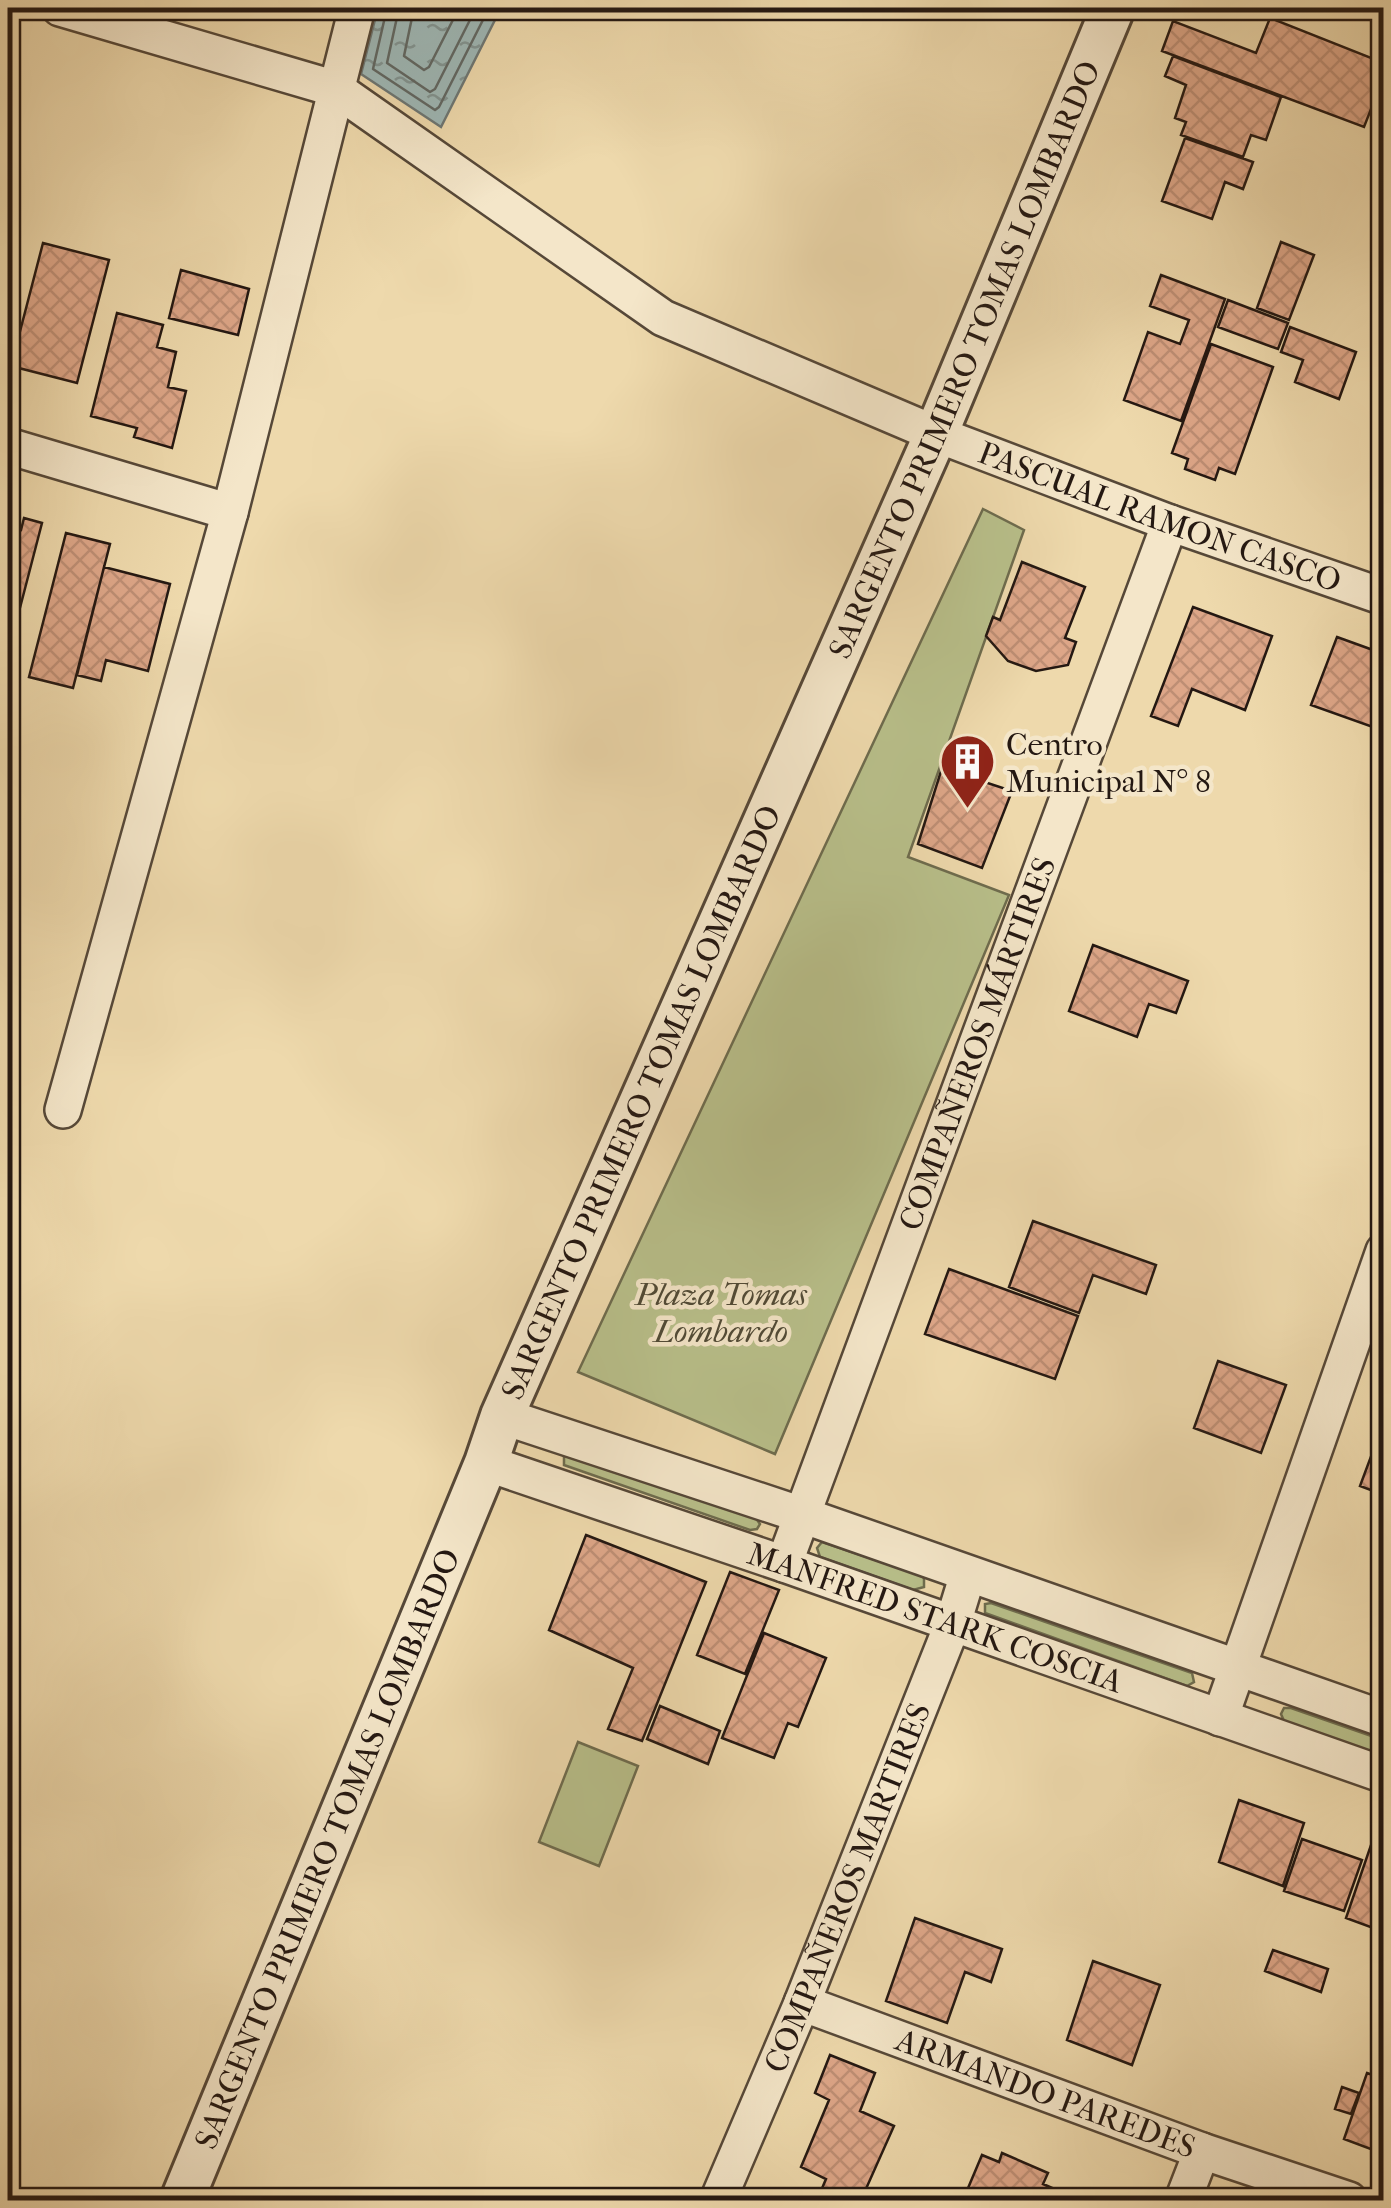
<svg xmlns="http://www.w3.org/2000/svg" width="1391" height="2208" font-family="'IM FELL French Canon',serif">
	<defs>
		<pattern id="water-ripples" width="26" height="14" patternUnits="userSpaceOnUse" patternTransform="scale(2.5)"><rect width="26" height="14" fill="#9eb7b5"/><path d="M2 4q2-2 4 0t4 0M15 11q2-2 4 0t4 0" fill="none" stroke="#819492"/></pattern>
		<pattern id="building-cross-hatch" width="8" height="8" patternUnits="userSpaceOnUse" patternTransform="scale(2.5)"><rect width="8" height="8" fill="#dda688"/><path d="M0 0l8 8M0 8l8-8" fill="none" stroke="#be8e74"/></pattern>
	</defs>
	<rect width="100%" height="100%" fill="#eed9ac"/>
	<filter id="stains"><feTurbulence type="fractalNoise" baseFrequency=".002" numOctaves="4"/><feColorMatrix values="0 0 0 0 .2 0 0 0 0 .09 0 0 0 0 .02 0 0 0 .5 -.17"/></filter>
	<radialGradient id="worn" r=".72"><stop offset=".6" stop-color="#630" stop-opacity="0"/><stop offset="1" stop-color="#630" stop-opacity=".3"/></radialGradient>
	<path fill="#b8bf8a" stroke="#6e6c4e" stroke-width="2.5" d="M983 509 1024 530 908 857 1009 895 775 1454 578 1372Z
		M564 1454 755 1517 760 1524 757 1529 750 1530 564 1465Z
		M822 1542 920 1575 924 1578V1587L913 1590 820 1557 817 1548Z
		M991 1603 1192 1673 1194 1682 1187 1686 985 1613V1604Z
		M1284 1708H1291L1383 1740V1756L1284 1721 1281 1714Z
		M578 1742 638 1766 599 1866 539 1842Z"/>
	<path fill="url(#water-ripples)" stroke="#6d7774" stroke-width="2.5" d="M378 8H501L441 127 361 74Z"/>
	<g fill="none" stroke-linecap="round" stroke-linejoin="round">
		<path stroke="#616864" stroke-width="2.5" d="M387 8 373 69 435 110 439 107 489 8
			M399 8 387 63 430 92 435 89 476 8
			M414 8 404 56 424 70 429 67 459 8"/>
	</g>
	<path fill="url(#building-cross-hatch)" stroke="#241812" stroke-width="2.5" d="M1270 18 1384 63V76L1364 127 1162 51 1173 21 1256 53Z
		M1173 56 1281 97 1266 140 1251 135 1243 157 1181 135 1186 122 1175 118 1186 85 1165 76Z
		M1185 138 1253 162 1243 189 1225 182 1212 219 1162 201Z
		M1281 242 1314 255 1289 320 1257 308Z
		M43 243 109 260 77 383 11 366Z
		M181 270 249 289 238 335 169 318Z
		M1161 275 1225 299 1181 421 1124 400 1148 332 1180 344 1189 320 1150 306Z
		M1228 300 1288 323 1278 349 1218 327Z
		M117 313 163 325 157 347 176 352 168 387 186 391 172 448 134 437 137 428 91 416Z
		M1290 327 1356 352 1339 399 1295 382 1303 360 1281 352Z
		M1211 344 1273 367 1235 474 1219 468 1215 480 1185 469 1188 459 1172 453Z
		M24 518 42 523 14 631 8 629V534L9 527 21 530Z
		M66 533 110 544 73 688 29 677Z
		M1022 562 1085 587 1065 638 1076 642 1068 665 1036 671 1008 661 986 636 993 617 1000 620Z
		M104 567 170 584 148 671 106 660 101 681 77 675Z
		M1193 607 1272 636 1245 710 1192 689 1178 726 1151 716Z
		M1337 637 1384 654V731L1311 705Z
		M942 768 1012 791 982 868 918 844Z
		M1093 945 1188 981 1176 1013 1149 1004 1137 1037 1069 1011Z
		M1033 1221 1156 1265 1146 1294 1093 1275 1079 1313 1009 1287Z
		M949 1269 1078 1316 1055 1379 925 1334Z
		M1218 1361 1286 1385 1261 1453 1194 1428Z
		M1373 1451 1384 1455V1495L1360 1486Z
		M586 1535 706 1582 642 1741 608 1729 633 1668 549 1630Z
		M730 1572 779 1590 745 1674 697 1655Z
		M764 1633 826 1658 798 1727 788 1723 774 1758 722 1738Z
		M660 1706 720 1731 708 1764 647 1739Z
		M1239 1800 1304 1823 1283 1886 1219 1862Z
		M1302 1839 1362 1860 1344 1911 1284 1891Z
		M1371 1845 1384 1849V1932L1346 1918Z
		M915 1918 1002 1949 991 1982 965 1972 947 2023 886 2001Z
		M1273 1950 1328 1969 1321 1992 1265 1971Z
		M1093 1961 1160 1985 1132 2065 1067 2040Z
		M830 2055 875 2073 860 2111 894 2126 861 2200H817L826 2179 801 2167 829 2100 815 2093Z
		M1367 2073 1384 2079V2154L1344 2139Z
		M1342 2087 1359 2093 1351 2114 1335 2109Z
		M1002 2153 1048 2173 1043 2184 1059 2191 1055 2200H963L982 2155 999 2162Z"/>
	<g fill="none" stroke-linecap="round" stroke-linejoin="round">
		<defs>
			<g id="minor">
				<path id="s1" d="M60 8 336 89 663 318 936 434 1170 523 1384 597"/>
				<path d="M8 446 230 512"/>
				<path d="M63 1110 230 512 357 8"/>
				<path d="M502 1416 802 1515 1384 1719"/>
				<path id="s2" d="M486 1463 784 1564 1384 1775"/>
				<path id="s3" d="M784 1564 1170 523"/>
				<path d="M1220 1718 1384 1251"/>
				<path id="s4" d="M802 2003 1202 2151 1349 2200"/>
				<path id="s5" d="M718 2200 802 2003 953 1623 968 1574"/>
				<path d="M1183 2200 1202 2151"/>
			</g>
			<g id="tertiary">
				<path id="s6" d="M182 2200 486 1463 502 1416 936 434 1113 8"/>
			</g>
		</defs>
		<use href="#minor" stroke="#564838" stroke-width="40"/>
		<use href="#tertiary" stroke="#564838" stroke-width="48"/>
		<use href="#minor" stroke="#f4e6c9" stroke-width="35"/>
		<use href="#tertiary" stroke="#f4e6c9" stroke-width="42"/>
	</g>
	<defs>
		<symbol id="building-pin" viewBox="-11 -11 22 30"><path d="M0 17L-7.5 6A9.5 9.5 0 1 1 7.5 6Z" fill="#8f2418" stroke="#f4e6c9"/><path d="M-4-6H4V6H1V3H-1V6H-4ZM-2.5-4.3h1.7v1.8h-1.7ZM.8-4.3h1.7v1.8H.8ZM-2.5-1h1.7V.8h-1.7ZM.8-1h1.7V.8H.8Z" fill="#fff"/></symbol>
	</defs>
	<g fill-rule="evenodd">
		<use href="#building-pin" x="936" y="730" width="63" height="86"/>
	</g>
	<g text-anchor="middle" dominant-baseline="central" stroke-width="9" stroke-linejoin="round" paint-order="stroke">
		<g font-size="32" fill="#241812" stroke="#f4e6c9">
			<text stroke="none"><textPath href="#s6" startOffset="2000">SARGENTO PRIMERO TOMAS LOMBARDO</textPath></text>
			<text stroke="none"><textPath href="#s1" startOffset="1222">PASCUAL RAMON CASCO</textPath></text>
			<text stroke="none"><textPath href="#s3" startOffset="555">COMPAÑEROS MÁRTIRES</textPath></text>
			<text stroke="none"><textPath href="#s6" startOffset="1190">SARGENTO PRIMERO TOMAS LOMBARDO</textPath></text>
			<text stroke="none"><textPath href="#s2" startOffset="475">MANFRED STARK COSCIA</textPath></text>
			<text stroke="none"><textPath href="#s6" startOffset="380">SARGENTO PRIMERO TOMAS LOMBARDO</textPath></text>
			<text stroke="none"><textPath href="#s5" startOffset="338">COMPAÑEROS MARTIRES</textPath></text>
			<text stroke="none"><textPath href="#s4" startOffset="260">ARMANDO PAREDES</textPath></text>
		</g>
		<g font-size="32" fill="#241812" stroke="#f4e6c9" text-anchor="start">
			<text x="1006" y="744">Centro<tspan x="1006" dy="37">Municipal N° 8</tspan></text>
		</g>
		<g font-size="32" font-style="italic" fill="#504a36" stroke="#f4e6c9">
			<text x="721" y="1294">Plaza Tomas<tspan x="721" dy="37">Lombardo</tspan></text>
		</g>
	</g>
	<rect width="1391" height="2208" fill="none" stroke="#eed9ac" stroke-width="40"/>
	<rect x="10" y="10" width="1371" height="2188" fill="none" stroke="#241812" stroke-width="5"/>
	<rect x="20" y="20" width="1351" height="2168" fill="none" stroke="#241812" stroke-width="2.5"/>
	<rect width="100%" height="100%" filter="url(#stains)"/>
	<rect width="100%" height="100%" fill="url(#worn)"/>
</svg>
